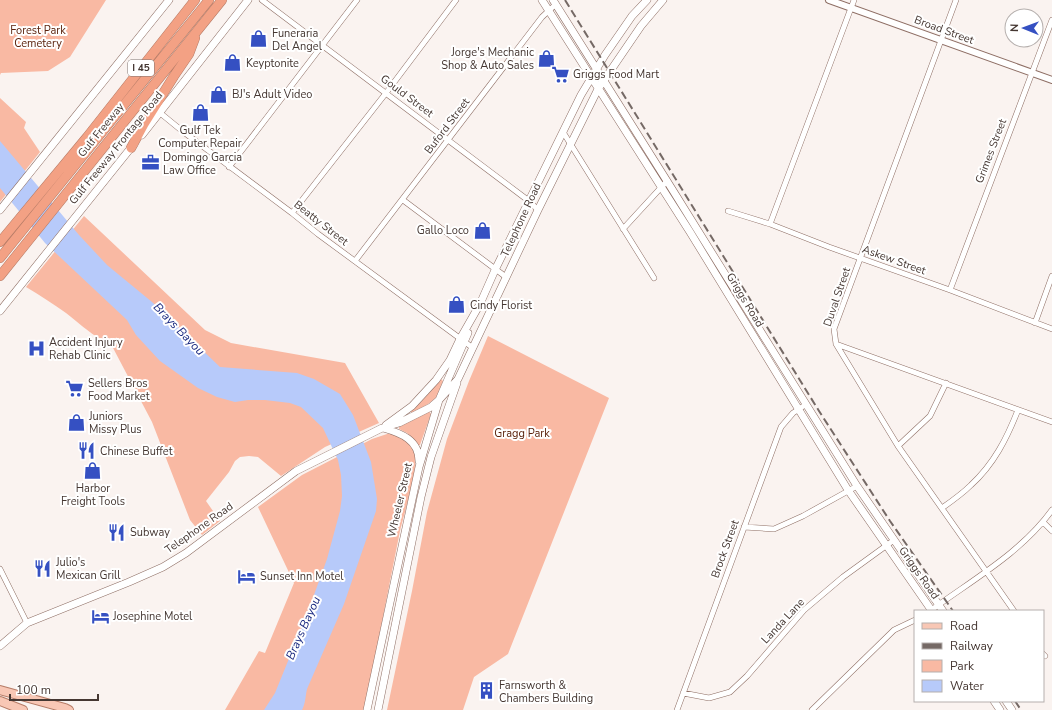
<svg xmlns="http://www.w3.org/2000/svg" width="1052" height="710" font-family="'Nunito Sans',sans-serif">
	<rect width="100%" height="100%" fill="#faf3f0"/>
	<path fill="#f9b9a3" d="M0 0H106L70 57 48 71 1 73 0 75Z
		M0 98 26 122 24 128 40 152 0 202Z
		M84 216 205 330 231 343 345 363 379 423 325 447 281 476 258 457 249 456 240 457 235 461 229 472 206 501 220 521 202 535 190 520 152 422 112 346 102 344V340C88 332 78 322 66 313 53 304 40 295 26 287Z
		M488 336 609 398 508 654 474 677 463 710H387L412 591 427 512 447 439 469 381Z
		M441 379 443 381 437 397 428 404 412 413 410 411 421 402Z
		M429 411 431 414 420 445H418L407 433 399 429V426Z
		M390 433C402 439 412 441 415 456 418 470 404 514 400 531 388 590 377 650 364 710H225L259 651 265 653 294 583 258 507 302 475 372 439Z"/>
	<path fill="#b7cafa" d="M0 141 79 235 107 265 152 302 220 367 297 373 314 379 340 394 353 415 371 462 377 499 376 511 344 604 307 689C305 698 306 701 302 710H264L275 693 306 617 327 559 340 511 342 496 341 475 338 460 323 428 301 407 290 403 265 400H248L235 402 217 397 198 388 160 361 136 335 127 320 45 243 0 188Z"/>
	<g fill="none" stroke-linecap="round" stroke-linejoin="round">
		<defs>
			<path id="minor" d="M262 0 529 201 538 210
				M956 0 834 329 836 344 898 446 1014 611
				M159 112 181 130 292 213 318 234 473 348
				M563 132 654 278
				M229 167 357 0
				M403 200 506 277
				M728 211 770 224 829 247 950 290 1052 329
				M292 213 386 93 456 0
				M770 224 854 0
				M623 229 667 181
				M355 261 542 17 556 4
				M950 290 1052 20
				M1035 323 1052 276
				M836 344 1052 422
				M898 446 930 416 946 383
				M942 508C952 501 962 494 971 485 994 464 1007 438 1018 410
				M1043 522 1052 531
				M744 527 774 529 803 516 857 486
				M0 569 27 623
				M930 611C972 580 1021 553 1052 510
				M1043 654 1045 656
				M683 693 709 698 730 692 747 676 804 610 843 577 894 540
				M677 710 781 427 793 413 805 405
				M812 710 894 630 915 620"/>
			<path id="tertiary" d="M829 0 1052 80"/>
			<path id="secondary" d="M542 0 690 232 848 490 932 611
				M553 0 667 181 857 486 943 611
				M142 135 248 0
				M0 210 169 0
				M0 311 134 144
				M386 425 412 406 436 380 450 360 460 339 480 304 495 270 581 95 605 55 632 16 647 0
				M383 428C401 433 419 440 419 461
				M0 646 27 623 129 582 163 567 186 553 296 471 382 428 399 423 431 407 439 400 458 379 538 210 598 89 641 26 663 0
				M994 701 1000 710
				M1006 701 1012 710
				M367 710 419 467 439 400 468 333
				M378 710 421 497 431 457 457 383"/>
			<path id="primary" d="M0 690 65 708 69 710
				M0 701 23 710"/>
			<path id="motorway" d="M131 148 144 124 174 76 189 54 195 38
				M0 242 87 137 195 0
				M0 258 209 0
				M0 276 222 0"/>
		</defs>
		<use href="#minor" stroke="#8e6e64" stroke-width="6"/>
		<use href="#tertiary" stroke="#8e6e64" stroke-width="8"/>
		<use href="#secondary" stroke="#8e6e64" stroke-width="8"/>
		<use href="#primary" stroke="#b67c67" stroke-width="10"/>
		<use href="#motorway" stroke="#b67c67" stroke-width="10"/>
		<use href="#minor" stroke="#fff" stroke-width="5"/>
		<use href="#tertiary" stroke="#fff" stroke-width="6"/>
		<use href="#secondary" stroke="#fff" stroke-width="7"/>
		<use href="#primary" stroke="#f8c7b5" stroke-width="8"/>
		<use href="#motorway" stroke="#f3a184" stroke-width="9"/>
		<path stroke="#756965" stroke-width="2" stroke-dasharray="8 4" stroke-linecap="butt" d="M565 0 819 411 890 521 953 611
			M1015 701 1021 710"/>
	</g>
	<defs>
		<symbol id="shop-bare" viewBox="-9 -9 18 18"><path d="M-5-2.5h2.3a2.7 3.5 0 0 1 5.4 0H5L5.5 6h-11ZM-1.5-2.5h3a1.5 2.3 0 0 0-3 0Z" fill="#3550c2" stroke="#fff" stroke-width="2.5" paint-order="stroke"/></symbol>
		<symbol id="supermarket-bare" viewBox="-9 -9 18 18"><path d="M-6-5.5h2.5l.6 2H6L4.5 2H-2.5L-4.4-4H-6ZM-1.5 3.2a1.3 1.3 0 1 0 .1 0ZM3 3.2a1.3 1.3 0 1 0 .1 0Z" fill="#3550c2" stroke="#fff" stroke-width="2.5" paint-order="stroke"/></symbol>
		<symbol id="office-bare" viewBox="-9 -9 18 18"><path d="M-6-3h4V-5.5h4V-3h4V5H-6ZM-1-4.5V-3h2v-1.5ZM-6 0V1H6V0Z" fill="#3550c2" stroke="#fff" stroke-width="2.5" paint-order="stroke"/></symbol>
		<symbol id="hospital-bare" viewBox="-9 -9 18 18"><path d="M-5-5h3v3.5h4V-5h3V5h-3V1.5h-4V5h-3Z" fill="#3550c2" stroke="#fff" stroke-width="2.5" paint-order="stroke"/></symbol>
		<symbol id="restaurant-bare" viewBox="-9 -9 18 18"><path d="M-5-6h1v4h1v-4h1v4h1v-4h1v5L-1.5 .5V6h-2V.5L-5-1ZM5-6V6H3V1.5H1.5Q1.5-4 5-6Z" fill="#3550c2" stroke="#fff" stroke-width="2.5" paint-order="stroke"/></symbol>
		<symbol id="hotel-bare" viewBox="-9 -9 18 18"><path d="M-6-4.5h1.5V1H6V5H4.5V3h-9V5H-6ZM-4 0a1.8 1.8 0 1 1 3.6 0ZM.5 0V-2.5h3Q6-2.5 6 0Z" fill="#3550c2" stroke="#fff" stroke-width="2.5" paint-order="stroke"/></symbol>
		<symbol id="building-bare" viewBox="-9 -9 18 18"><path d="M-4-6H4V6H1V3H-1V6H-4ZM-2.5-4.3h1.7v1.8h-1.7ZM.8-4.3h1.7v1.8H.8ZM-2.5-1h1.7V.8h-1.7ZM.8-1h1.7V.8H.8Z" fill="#3550c2" stroke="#fff" stroke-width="2.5" paint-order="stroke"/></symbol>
	</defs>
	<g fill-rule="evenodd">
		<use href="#shop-bare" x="246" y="26" width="25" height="25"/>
		<use href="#shop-bare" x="534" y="46" width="25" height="25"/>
		<use href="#shop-bare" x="220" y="50" width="25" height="25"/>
		<use href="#supermarket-bare" x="548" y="62" width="25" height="25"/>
		<use href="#shop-bare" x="206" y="82" width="25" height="25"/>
		<use href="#shop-bare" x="188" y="100" width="25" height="25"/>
		<use href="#office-bare" x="138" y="150" width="25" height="25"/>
		<use href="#shop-bare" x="470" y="218" width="25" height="25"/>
		<use href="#shop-bare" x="444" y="292" width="25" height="25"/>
		<use href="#hospital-bare" x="24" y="336" width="25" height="25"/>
		<use href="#supermarket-bare" x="62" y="376" width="25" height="25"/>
		<use href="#shop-bare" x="64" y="410" width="25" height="25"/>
		<use href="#restaurant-bare" x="74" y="438" width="25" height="25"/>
		<use href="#shop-bare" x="80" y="458" width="25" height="25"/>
		<use href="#restaurant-bare" x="104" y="520" width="25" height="25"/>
		<use href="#restaurant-bare" x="30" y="556" width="25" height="25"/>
		<use href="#hotel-bare" x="234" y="564" width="25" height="25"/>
		<use href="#hotel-bare" x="88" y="604" width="25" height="25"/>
		<use href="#building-bare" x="474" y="678" width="25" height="25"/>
	</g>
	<g text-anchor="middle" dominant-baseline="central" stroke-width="4" stroke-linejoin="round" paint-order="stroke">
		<rect fill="#fff" stroke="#7d7370" stroke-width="1" x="128" y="60" width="26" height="16" rx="3"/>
		<g font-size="10" font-weight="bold" fill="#453732">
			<text x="141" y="68">I 45</text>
		</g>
		<g font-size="11" fill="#5b230d" stroke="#fff">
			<text x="38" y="30">Forest Park<tspan x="38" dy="13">Cemetery</tspan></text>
			<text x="522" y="433">Gragg Park</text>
		</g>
		<g font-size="11" fill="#453732" stroke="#fff">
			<text transform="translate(944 30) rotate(20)">Broad Street</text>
			<text transform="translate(407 96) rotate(37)">Gould Street</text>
			<text transform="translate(447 126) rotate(-53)">Buford Street</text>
			<text transform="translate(101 130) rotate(-51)">Gulf Freeway</text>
			<text transform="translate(116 148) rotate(-51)">Gulf Freeway Frontage Road</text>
			<text transform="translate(991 151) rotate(-69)">Grimes Street</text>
			<text transform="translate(521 220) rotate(-65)">Telephone Road</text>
			<text transform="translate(321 223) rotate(38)">Beatty Street</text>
			<text transform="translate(894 260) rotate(20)">Askew Street</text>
			<text transform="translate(837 297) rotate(-71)">Duval Street</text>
			<text transform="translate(745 300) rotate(59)">Griggs Road</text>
			<text transform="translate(400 500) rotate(-77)">Wheeler Street</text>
			<text transform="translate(199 528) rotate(-35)">Telephone Road</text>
			<text transform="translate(725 549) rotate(-70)">Brock Street</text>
			<text transform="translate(919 573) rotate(55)">Griggs Road</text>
			<text transform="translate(783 621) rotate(-47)">Landa Lane</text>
		</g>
		<g font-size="11" fill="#453732" stroke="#fff" text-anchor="start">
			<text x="272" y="33">Funeraria<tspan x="272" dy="13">Del Angel</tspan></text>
			<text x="534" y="52" text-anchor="end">Jorge's Mechanic<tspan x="534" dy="13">Shop &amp; Auto Sales</tspan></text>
			<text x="246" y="63">Keyptonite</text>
			<text x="573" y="74">Griggs Food Mart</text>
			<text x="232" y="94">BJ's Adult Video</text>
			<text x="200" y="130" text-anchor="middle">Gulf Tek<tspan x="200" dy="13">Computer Repair</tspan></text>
			<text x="163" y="157">Domingo Garcia<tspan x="163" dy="13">Law Office</tspan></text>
			<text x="469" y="230" text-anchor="end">Gallo Loco</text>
			<text x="470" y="305">Cindy Florist</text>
			<text x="49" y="342">Accident Injury<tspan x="49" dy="13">Rehab Clinic</tspan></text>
			<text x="88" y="383">Sellers Bros<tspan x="88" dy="13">Food Market</tspan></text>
			<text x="89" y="416">Juniors<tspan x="89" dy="13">Missy Plus</tspan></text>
			<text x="100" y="451">Chinese Buffet</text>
			<text x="93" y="488" text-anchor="middle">Harbor<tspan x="93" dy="13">Freight Tools</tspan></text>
			<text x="130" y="532">Subway</text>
			<text x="56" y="562">Julio's<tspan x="56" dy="13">Mexican Grill</tspan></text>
			<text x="260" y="576">Sunset Inn Motel</text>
			<text x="113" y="616">Josephine Motel</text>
			<text x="499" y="685">Farnsworth &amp;<tspan x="499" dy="13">Chambers Building</tspan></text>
		</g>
		<g font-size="12" font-style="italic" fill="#17267e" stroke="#fff">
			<text transform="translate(179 329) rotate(46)">Brays Bayou</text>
			<text transform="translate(303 628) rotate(-66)">Brays Bayou</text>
		</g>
	</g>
	<rect x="914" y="610" width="130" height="92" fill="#ffffff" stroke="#b5afad"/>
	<rect x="922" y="623" width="20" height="6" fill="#f8c7b5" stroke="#b5afad"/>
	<text x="950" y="630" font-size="12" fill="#453732">Road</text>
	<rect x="922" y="643" width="20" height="6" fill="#756965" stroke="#b5afad"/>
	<text x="950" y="650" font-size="12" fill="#453732">Railway</text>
	<rect x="922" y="660" width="20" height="12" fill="#f9b9a3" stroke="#b5afad"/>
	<text x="950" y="670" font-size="12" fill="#453732">Park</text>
	<rect x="922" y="680" width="20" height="12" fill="#b7cafa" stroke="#b5afad"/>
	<text x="950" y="690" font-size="12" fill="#453732">Water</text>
	<g transform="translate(1024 28) rotate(271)"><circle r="19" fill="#ffffff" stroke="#b5afad"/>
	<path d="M0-3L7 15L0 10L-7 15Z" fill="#3550c2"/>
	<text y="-6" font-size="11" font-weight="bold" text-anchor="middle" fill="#453732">N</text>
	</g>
	<path d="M10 694v6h88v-6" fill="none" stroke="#453732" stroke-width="2"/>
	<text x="16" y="694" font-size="12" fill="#453732" stroke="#ffffff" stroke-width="3" paint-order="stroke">100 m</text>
</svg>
